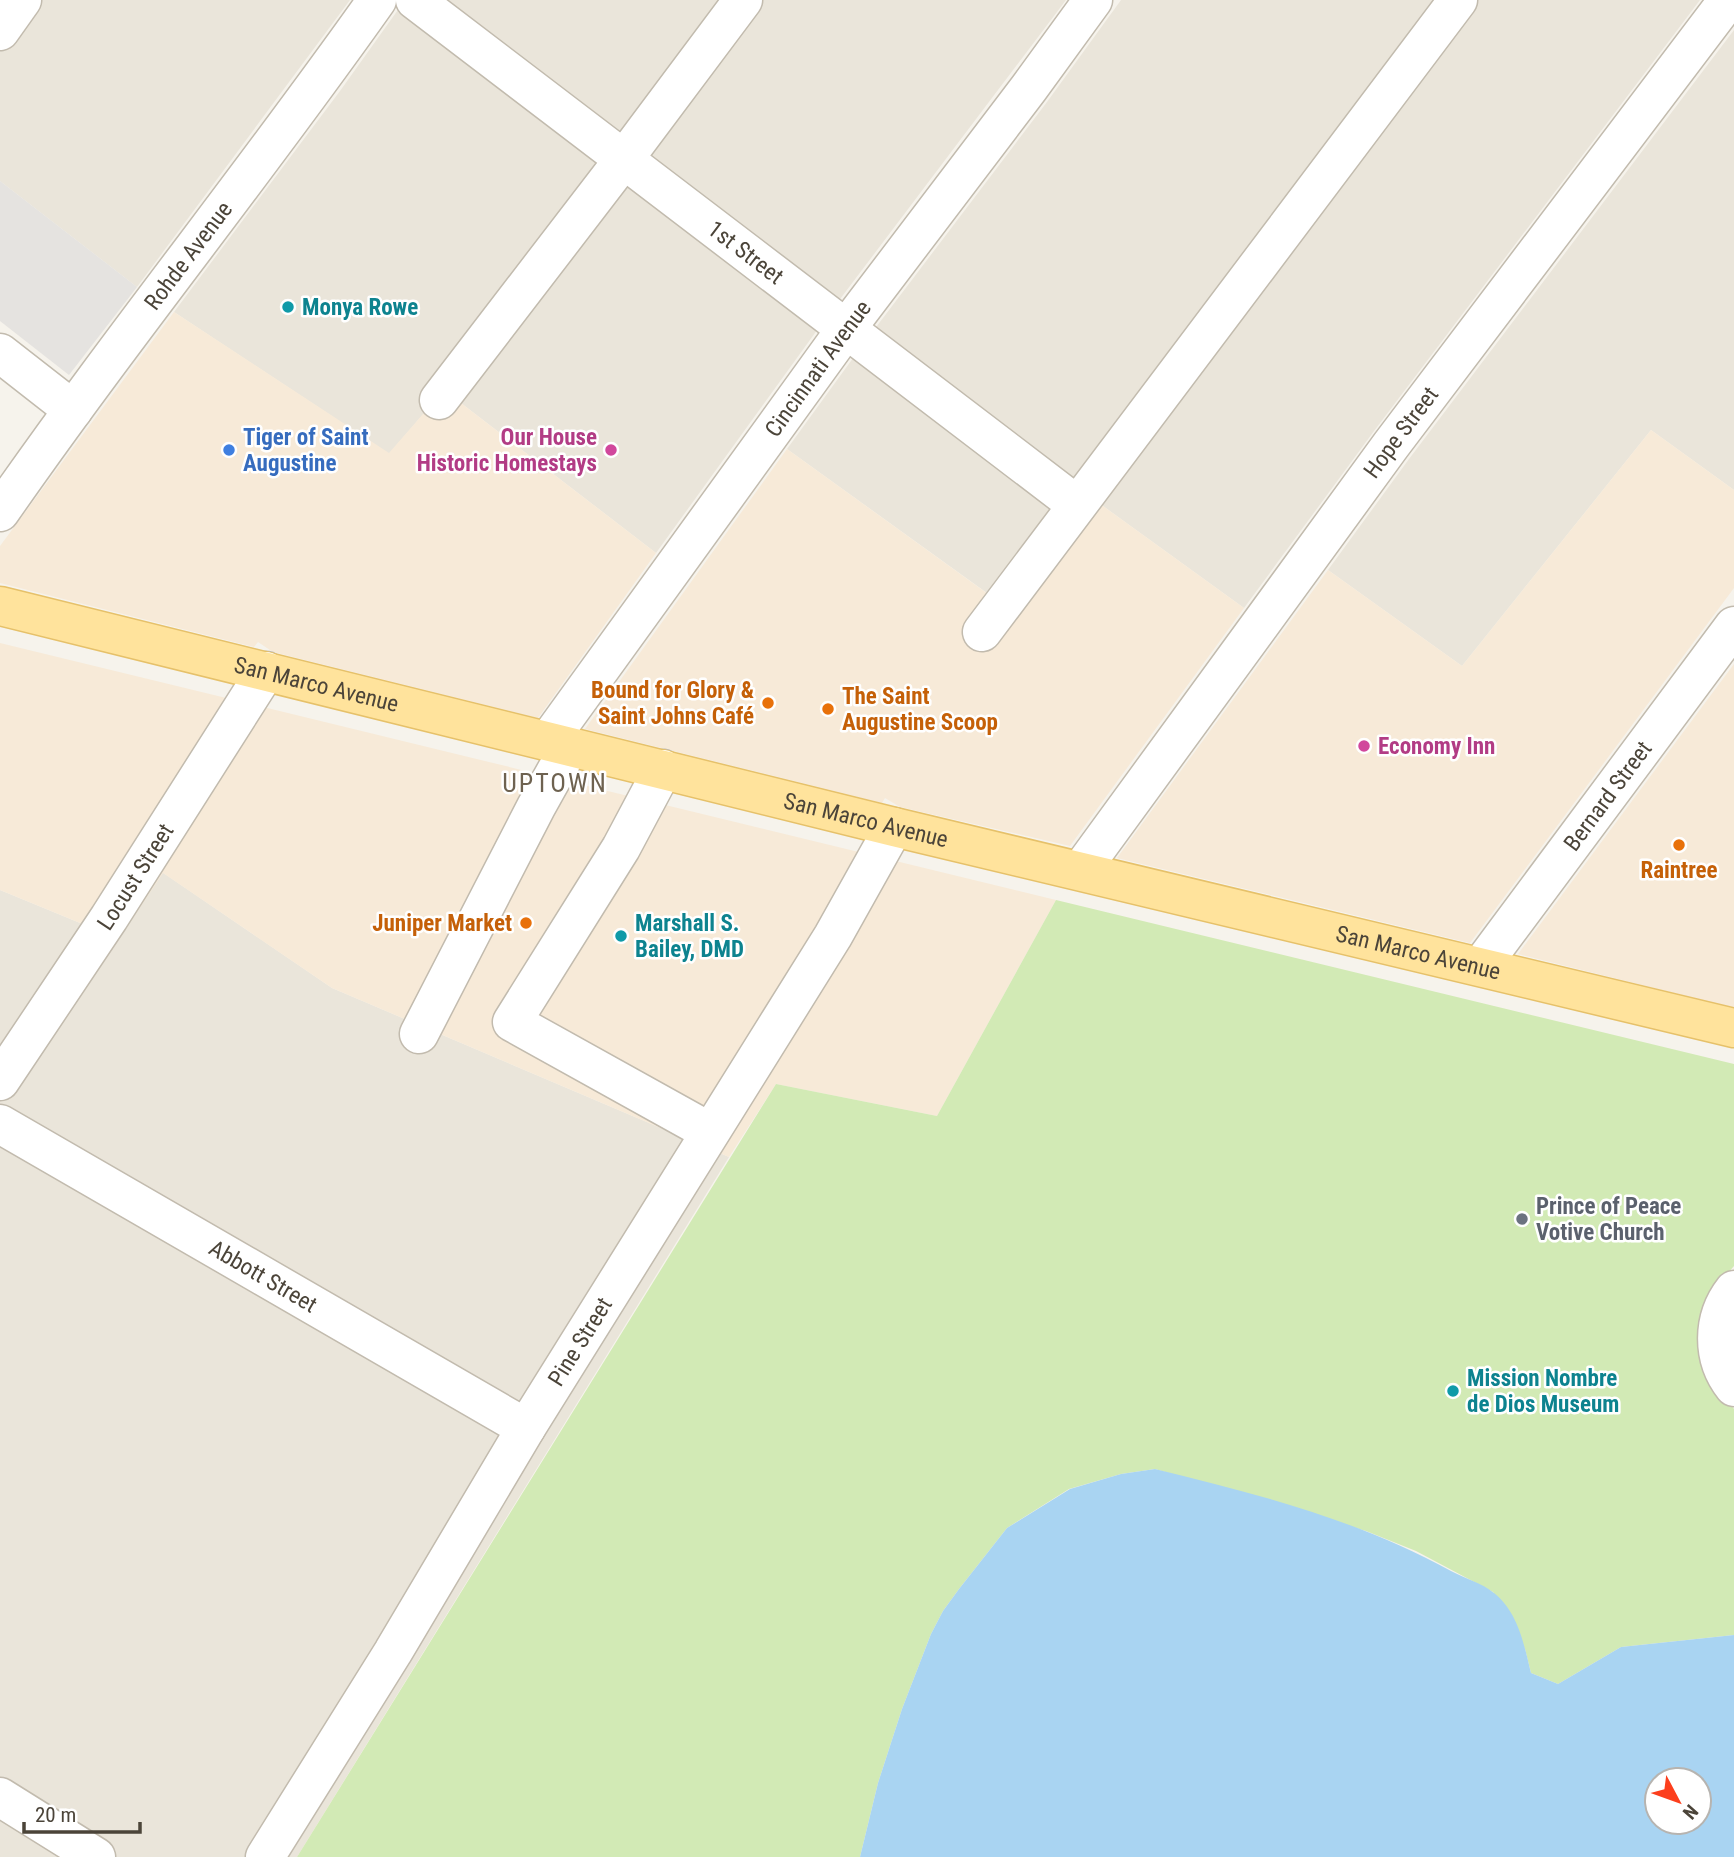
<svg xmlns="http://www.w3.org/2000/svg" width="1734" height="1857" font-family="'Roboto Condensed',sans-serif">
	<rect width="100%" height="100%" fill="#f6f3ec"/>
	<path fill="#eae5da" d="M0 0H350L137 287 0 181Z
		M405 0H1066L828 315 656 553 444 390 389 454 174 312 340 91Z
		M1121 0H1700L1374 431 1244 608 1085 493 1005 606 787 449 864 343 1047 102Z
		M1734 30V490L1651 430 1462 666 1328 570 1409 459Z
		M162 872 332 988 729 1157 297 1857H0V890L119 939Z"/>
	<path fill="#f7ead8" d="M174 312 389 453 444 390 656 553 538 718 273 652 258 642 254 647 0 583V546Z
		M1651 430 1734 490V588L1470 943 1117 858 1328 570 1462 666Z
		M787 449 1006 607 1085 493 1244 608 1070 846 900 807 885 798 882 803 585 729Z
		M0 643 1056 900 937 1116 776 1084 729 1157 332 988 163 873 119 939 0 890Z
		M1734 664V1008L1518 954Z"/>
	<path fill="#d2eab5" d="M1056 900 1734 1064V1266L1714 1289 1717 1387 1734 1409V1635L1621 1647 1558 1684 1531 1673 1525 1649 1493 1592 1416 1551 1366 1531 1155 1469 1121 1474 1069 1489 1007 1528 959 1589 943 1611 931 1634 902 1709 878 1783 860 1857H297L776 1084 937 1116Z"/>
	<path fill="#e5e3e0" d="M0 181 137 287 69 375 0 321Z"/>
	<path fill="#a9d4f2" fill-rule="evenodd" d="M1155 1469C1257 1494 1359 1520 1451 1571 1464 1578 1482 1583 1494 1593 1518 1612 1524 1644 1531 1673L1558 1684 1621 1647 1734 1635V1857H860L878 1783 902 1709 931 1634 943 1611 959 1589 1007 1528 1070 1489 1121 1474ZM1657 1780H1699V1822H1657Z"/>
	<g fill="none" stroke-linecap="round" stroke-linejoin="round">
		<defs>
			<g id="minor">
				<path id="s1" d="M415 0 1077 505"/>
				<path d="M0 31 22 0"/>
				<path d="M0 353 73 410"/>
				<path d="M439 400 624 159 743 0"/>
				<path id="s2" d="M0 512C121 338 255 173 377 0"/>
				<path d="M982 632 1458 0"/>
				<path id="s3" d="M548 741 846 329 1029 88 1093 0"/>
				<path d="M663 769 621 848 512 1022 710 1132"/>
				<path id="s4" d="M1081 870 1391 445 1728 0"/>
				<path id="s5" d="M1481 966 1734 626"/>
				<path d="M419 1034 536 807 570 746"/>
				<path id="s6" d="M0 1081 109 918 266 671"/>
				<path id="s7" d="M0 1124C176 1224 350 1328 526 1428"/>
				<path d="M1734 1290C1712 1318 1711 1358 1734 1387"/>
				<path d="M0 1797 96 1857"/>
				<path id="s8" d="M265 1857 393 1652 526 1428 833 936 894 827"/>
			</g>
			<g id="major">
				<path id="s9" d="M0 606 894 827 1734 1028"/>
			</g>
		</defs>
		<use href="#minor" stroke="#c2bbae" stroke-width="41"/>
		<use href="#major" stroke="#e6c16a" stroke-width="41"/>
		<use href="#minor" stroke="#fff" stroke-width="38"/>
		<use href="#major" stroke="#ffe39c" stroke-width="38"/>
	</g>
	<g fill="#0f9aa8" stroke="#fff" stroke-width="2.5">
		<circle cx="288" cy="307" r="7"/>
		<circle cx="621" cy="936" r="7"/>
		<circle cx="1453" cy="1391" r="7"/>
	</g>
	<circle fill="#3f7fe0" stroke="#fff" stroke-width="2.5" cx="229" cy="450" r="7"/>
	<g fill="#d1479c" stroke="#fff" stroke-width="2.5">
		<circle cx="611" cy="450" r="7"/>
		<circle cx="1364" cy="746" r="7"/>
	</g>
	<g fill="#e8710a" stroke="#fff" stroke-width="2.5">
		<circle cx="768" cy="703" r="7"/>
		<circle cx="828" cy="709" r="7"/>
		<circle cx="1679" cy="845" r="7"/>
		<circle cx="526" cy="923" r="7"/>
	</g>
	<circle fill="#6b7280" stroke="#fff" stroke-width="2.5" cx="1522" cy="1219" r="7"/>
	<g text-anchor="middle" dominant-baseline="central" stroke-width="5" stroke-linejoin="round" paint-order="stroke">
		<g font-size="23" fill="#4b4439" stroke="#fff">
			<text stroke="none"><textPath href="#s1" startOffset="416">1st Street</textPath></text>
			<text stroke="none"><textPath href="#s2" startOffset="318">Rohde Avenue</textPath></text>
			<text stroke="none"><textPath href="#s3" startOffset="460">Cincinnati Avenue</textPath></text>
			<text stroke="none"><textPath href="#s4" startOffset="542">Hope Street</textPath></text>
			<text stroke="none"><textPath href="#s9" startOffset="326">San Marco Avenue</textPath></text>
			<text stroke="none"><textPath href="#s5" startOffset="212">Bernard Street</textPath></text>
			<text stroke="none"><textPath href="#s9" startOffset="892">San Marco Avenue</textPath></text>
			<text stroke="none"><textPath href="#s6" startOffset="245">Locust Street</textPath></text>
			<text stroke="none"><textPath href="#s9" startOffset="1460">San Marco Avenue</textPath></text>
			<text stroke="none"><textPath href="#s7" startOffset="304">Abbott Street</textPath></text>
			<text stroke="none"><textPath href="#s8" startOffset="604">Pine Street</textPath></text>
		</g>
		<g font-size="23" font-weight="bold" fill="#0d838f" stroke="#fff" text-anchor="start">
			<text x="302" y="307">Monya Rowe</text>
			<text x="635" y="923">Marshall S.<tspan x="635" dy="26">Bailey, DMD</tspan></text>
			<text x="1467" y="1378">Mission Nombre<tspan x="1467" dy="26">de Dios Museum</tspan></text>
		</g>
		<g font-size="23" font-weight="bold" fill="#366cbe" stroke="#fff" text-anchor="start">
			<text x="243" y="437">Tiger of Saint<tspan x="243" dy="26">Augustine</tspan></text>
		</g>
		<g font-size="23" font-weight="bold" fill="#b23c85" stroke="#fff" text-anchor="end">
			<text x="597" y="437">Our House<tspan x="597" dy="26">Historic Homestays</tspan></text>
			<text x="1378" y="746" text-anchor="start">Economy Inn</text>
		</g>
		<g font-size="23" font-weight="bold" fill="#c56008" stroke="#fff" text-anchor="end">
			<text x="754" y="690">Bound for Glory &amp;<tspan x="754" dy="26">Saint Johns Café</tspan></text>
			<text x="842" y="696" text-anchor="start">The Saint<tspan x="842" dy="26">Augustine Scoop</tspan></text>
			<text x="1679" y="870" text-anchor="middle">Raintree</text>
			<text x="512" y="923">Juniper Market</text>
		</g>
		<g font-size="23" font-weight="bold" fill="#5b616d" stroke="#fff" text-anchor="start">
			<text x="1536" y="1206">Prince of Peace<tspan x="1536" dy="26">Votive Church</tspan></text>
		</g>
		<g font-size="26" letter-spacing="2" fill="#6e6250" stroke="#fff">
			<text x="555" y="783">UPTOWN</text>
		</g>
	</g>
	<g transform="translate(1678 1801) rotate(131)"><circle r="33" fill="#ffffff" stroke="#b7b4b0" stroke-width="2"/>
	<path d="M0-5L12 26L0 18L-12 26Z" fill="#fc3f1d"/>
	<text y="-10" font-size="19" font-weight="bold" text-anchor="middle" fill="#4b4439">N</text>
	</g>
	<path d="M24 1822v10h116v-10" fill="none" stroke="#4b4439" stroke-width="3.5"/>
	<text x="35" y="1822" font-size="21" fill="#4b4439" stroke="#ffffff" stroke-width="5" paint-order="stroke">20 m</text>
</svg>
